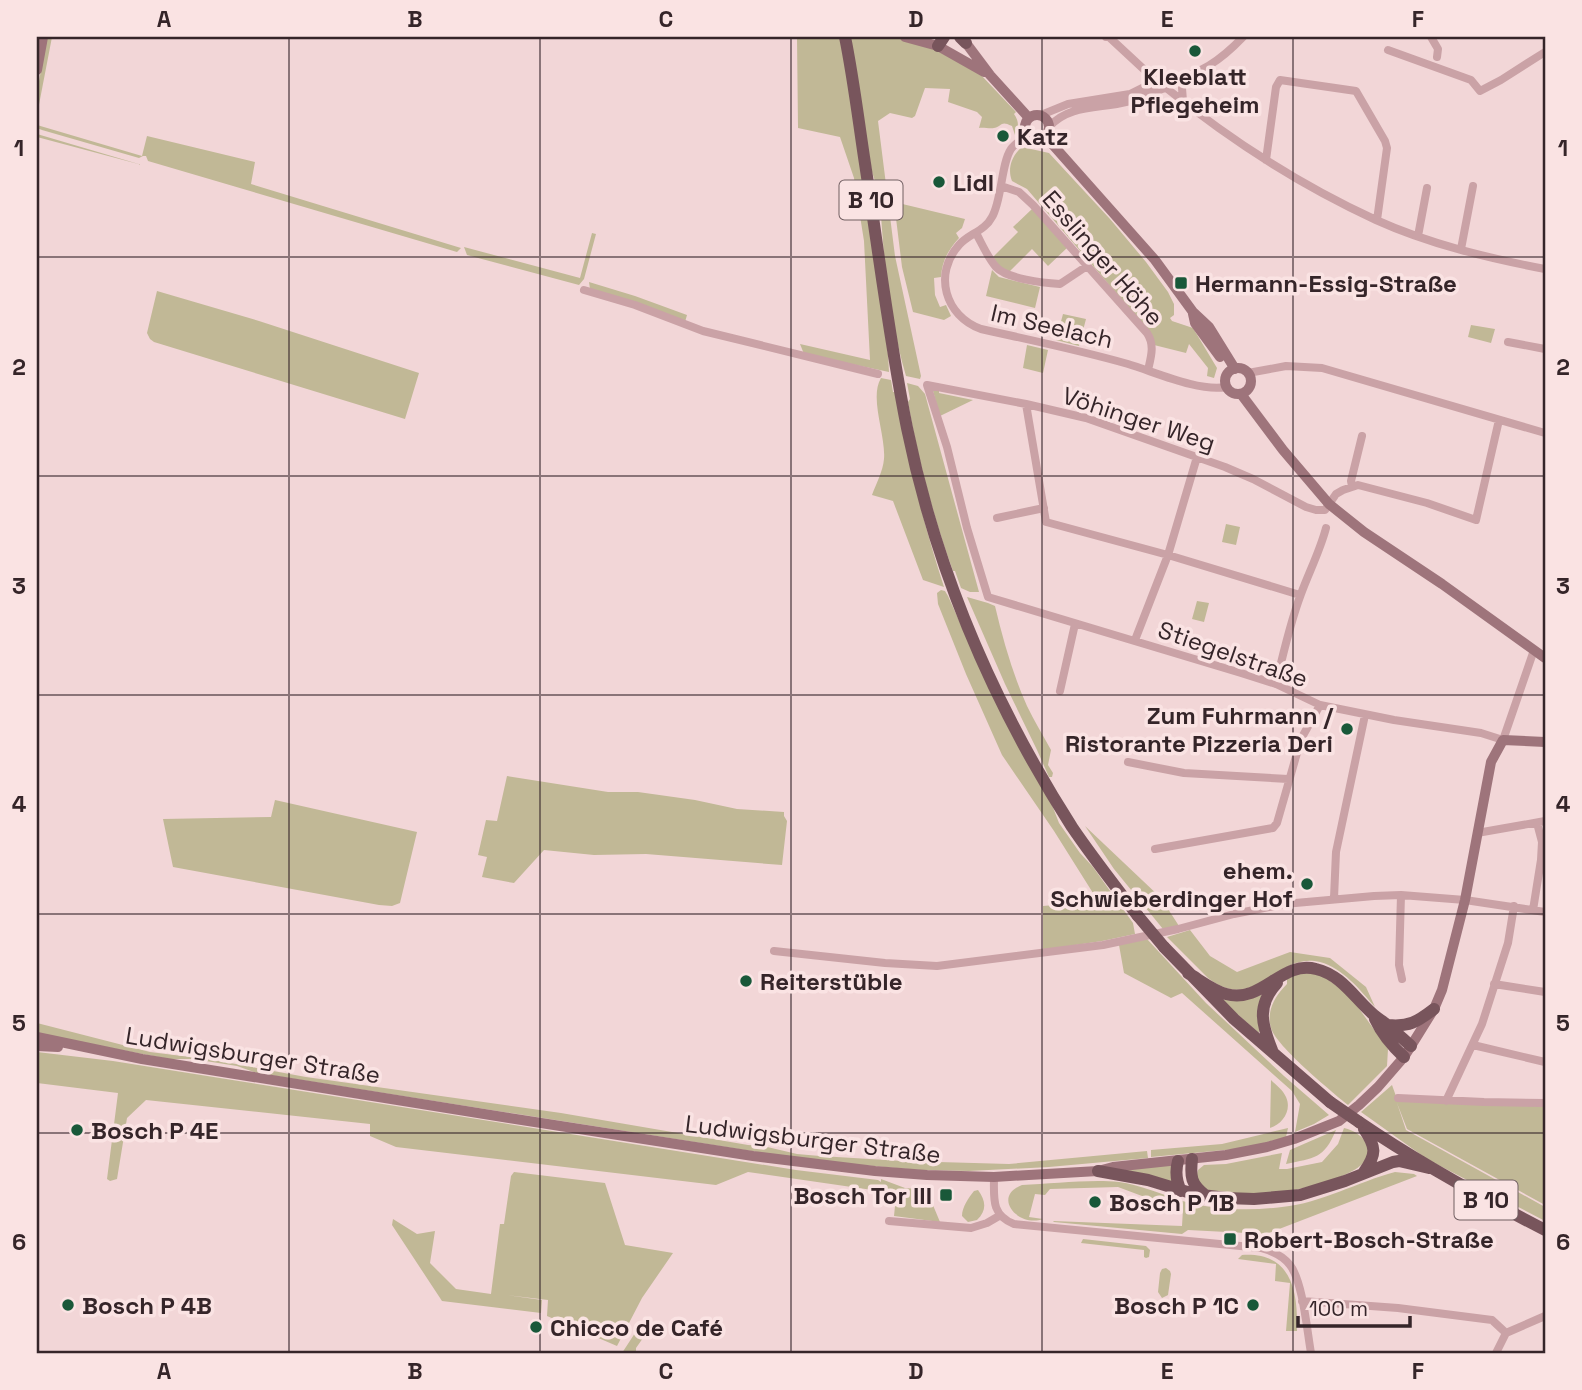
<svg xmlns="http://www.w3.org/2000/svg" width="1582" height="1390" font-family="'Space Grotesk',sans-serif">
	<rect width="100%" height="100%" fill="#f2d6d7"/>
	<path fill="#c1b896" d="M47 37H52L37 115V92Z
		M797 37H839L840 39 853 105 888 354 889 372 804 354 800 344 870 360 864 241 854 178 840 137 798 128Z
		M849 37H894L933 48 981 75 1016 112 1014 114C1019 121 1019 127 1015 135L1012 126C1000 120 1003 126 994 128 990 129 983 127 979 128L982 117 977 112 948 102 950 89 925 88 915 116 912 118 890 113 878 121 895 256 921 376 920 379 906 376C894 335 886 285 883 242 881 218 881 196 872 172Z
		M37 125 142 156 147 136 255 162 251 184 461 248 457 252 148 161 146 156H143L139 158 42 130 37 128Z
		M37 134 142 165 37 137Z
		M1022 147 1049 153 1110 219 1146 262 1168 292 1174 304V315L1170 318 1172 321 1193 328 1217 368 1214 378 1207 376 1208 368 1189 344 1186 353 1154 345 1152 335 1027 189 1012 181C1007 169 1012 155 1022 147Z
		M894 202 965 219 962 228 956 233 959 238C948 250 942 261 941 277L934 278 935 295 940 307 946 305 951 316 944 320 913 312 902 267Z
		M1032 209 1068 247 1048 266 1032 249 1009 272 1000 267 993 257 1018 232 1013 227Z
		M592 233 596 234 584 279 579 285 467 255 464 247 580 278Z
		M992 270 999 277 1040 287 1035 308 986 296Z
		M589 282 635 296 687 315 685 322 590 289Z
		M157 291 259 321 419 373 405 419 154 342 150 339 147 333Z
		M1063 314 1086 319 1079 346 1056 340Z
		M1471 325 1495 329 1491 343 1468 337Z
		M1027 345 1048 350 1043 373 1023 368Z
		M881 378 891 380 893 392H895C908 459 923 523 944 587L923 580 893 501 872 495C876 484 883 471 884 459 886 435 869 398 881 378Z
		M907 383 918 386 925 394 979 592H970L961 588 955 571H953C933 516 918 460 908 402L910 399Z
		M936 389H939V393L973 400 940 416 933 391Z
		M1226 524 1240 527 1236 545 1222 542Z
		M941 590 945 591 948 596 990 690 1052 805 1059 823 1080 853 1093 867 1133 923 1135 934 1102 941 1043 950V906L1098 901 1054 831 1002 755 966 674 938 604 937 593Z
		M967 597 988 603 995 606C1003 640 1013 675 1027 706 1034 721 1043 735 1051 750L1048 765 1053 773 1052 777H1049L1037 750 1005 684Z
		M1197 601 1209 603 1204 622 1192 619Z
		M507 776 608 792H638L695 800 737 809 784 812V816L787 821 782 865 646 854 594 855 544 850 514 883 482 877 487 857 478 855 486 820 497 821Z
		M275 800 417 832 400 903 392 906 379 905 173 867 163 819 271 817Z
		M1085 826 1161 898 1179 926 1163 929 1114 869Z
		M1190 930 1210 956 1237 972 1290 952 1330 958 1366 987 1375 1007C1360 990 1343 968 1320 962 1275 951 1257 1015 1208 978L1167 937Z
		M1147 939 1206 1003 1284 1076 1329 1115 1314 1124 1295 1132 1300 1104 1292 1091 1182 993 1171 998 1124 973 1119 945Z
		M1309 972 1322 975 1350 996 1388 1049 1387 1066 1348 1105C1331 1091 1276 1046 1271 1028 1266 1011 1275 996 1287 984V979L1297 974Z
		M1261 995 1263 996 1259 1033 1221 1000Z
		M37 1023 150 1052 214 1060 306 1077 561 1113 748 1145 763 1146 797 1154 820 1156 903 1161 1009 1164 1147 1151 1148 1158 1049 1167 969 1171 920 1170 815 1161 257 1073 237 1066 193 1059H169L37 1034Z
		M37 1052 113 1061 796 1170 878 1180 881 1182V1179L905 1188 930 1190V1198L940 1222 894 1216 896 1196 893 1193 748 1172 716 1185 396 1147 370 1136V1124L146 1100 127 1118 117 1179 110 1181 107 1179 118 1093 37 1083Z
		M1271 1080C1276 1085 1283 1090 1286 1097 1292 1110 1283 1124 1270 1128Z
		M1392 1085 1397 1099 1545 1104V1205L1407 1129 1397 1103 1406 1130 1545 1207V1221L1427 1159 1361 1112Z
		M1288 1128 1286 1137 1246 1148 1151 1157V1150L1222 1144Z
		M1344 1128C1354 1130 1365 1137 1368 1148 1376 1173 1306 1188 1288 1191 1273 1194 1249 1195 1233 1194 1222 1193 1211 1190 1201 1189L1196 1178 1198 1170 1204 1165 1226 1164 1282 1153 1279 1169H1287L1322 1162 1338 1144Z
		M1336 1130C1324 1159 1314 1158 1286 1164L1290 1150Z
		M1178 1161V1185L1113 1167Z
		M514 1172 605 1183 625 1245 673 1253 642 1298 617 1346 547 1316 548 1300 506 1295 542 1300 541 1313 442 1301 392 1225 393 1219 417 1234 435 1231 430 1263 456 1289 491 1294 500 1224H504L511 1176Z
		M1395 1172 1414 1174 1417 1176 1266 1234 1188 1230 1182 1234 1054 1222 1053 1221 1182 1226 1183 1209 1174 1208 1118 1187 1050 1189 1045 1195 1035 1194 1029 1217 1043 1219C1019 1228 991 1197 1022 1185 1051 1184 1090 1179 1119 1182 1139 1184 1165 1196 1186 1202 1216 1210 1251 1211 1282 1207 1322 1203 1357 1182 1395 1172Z
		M978 1190C986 1201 987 1210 977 1220L968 1222 962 1216C962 1207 969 1197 974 1191Z
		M1083 1239 1146 1246 1150 1250 1149 1257 1146 1258 1144 1257V1250L1081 1243Z
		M1242 1255C1292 1252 1298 1291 1297 1331H1286L1290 1283 1275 1281 1276 1264 1238 1259Z
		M1166 1268 1170 1271 1171 1274 1168 1295 1162 1298 1158 1292 1160 1273 1162 1269Z
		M637 1330 643 1333V1338L636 1348V1353H622Z"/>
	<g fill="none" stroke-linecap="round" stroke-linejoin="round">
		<path stroke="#caa2a6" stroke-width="8" d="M1106 37H1109L1151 76
			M1431 37 1438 49 1437 57
			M1388 50 1471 80 1480 91 1501 80 1545 52
			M1149 81a9 9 0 1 1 18 0a9 9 0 1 1-18 0Z
			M1167 80C1198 77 1222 59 1243 37
			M1165 87C1230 140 1300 185 1376 220 1429 244 1488 258 1545 269
			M1183 101 1182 88 1186 77
			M1041 115 1068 104 1130 94 1150 84
			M1049 127C1069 104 1100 109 1127 102 1137 99 1148 94 1158 89
			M1028 135C1023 139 1015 143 1011 149 1001 164 1002 200 992 217 985 231 968 234 959 245 933 274 945 316 981 329 1030 340 1079 350 1128 364 1155 372 1199 392 1226 387
			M1266 160 1276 87 1280 80 1356 91 1385 141 1387 148 1377 220
			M1001 186 1019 192 1033 205 1147 333C1155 345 1151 357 1148 370
			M976 233C982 244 988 258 996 267 1007 279 1044 283 1060 284L1087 266
			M1418 236 1427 188
			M1461 249 1473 186
			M584 290 635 305 703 331 878 374
			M1508 342 1545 349
			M1248 373 1286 366 1322 368 1545 433
			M1026 404 1046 522 1168 555 1300 595
			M1499 420 1476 520 1427 503 1358 485 1343 490 1336 494 1325 510H1316L1306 507 1253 479 1225 467 1086 418 1026 404 927 385 947 447 967 528 988 597 1241 673 1276 684 1320 705 1394 720 1481 733 1503 740 1534 650
			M1352 486 1351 481 1362 436
			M997 518 1044 508
			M1135 640 1168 555 1197 457
			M1276 684C1283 654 1290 623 1301 594 1309 572 1320 551 1326 528
			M1060 691 1075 624
			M1128 762 1184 773 1288 779
			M1477 833 1545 821
			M1155 849 1273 828 1277 823 1301 739 1320 705
			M1401 895 1399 965 1402 979
			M1334 898 1336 852 1365 715
			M1533 910 1541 860 1542 842 1537 823
			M774 951 885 963 937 966 1103 945 1178 929 1234 914 1284 904 1374 896 1401 895 1465 900 1545 912
			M1494 984 1545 992
			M1473 1045 1545 1062
			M1398 1098 1484 1102 1545 1103
			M1446 1101 1482 1024 1508 943 1514 906
			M994 1177C994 1198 991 1215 1014 1224L1261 1248C1272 1251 1283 1256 1290 1265 1303 1282 1307 1331 1311 1353
			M889 1221 971 1228 987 1223 999 1216
			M1302 1301 1398 1308 1492 1320 1506 1333
			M1496 1353 1506 1333 1545 1316"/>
		<path stroke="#9e747b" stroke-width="10" d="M905 37 938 46 984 72
			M966 43 990 75 1029 118
			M37 70 43 37
			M1025 127a12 12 0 1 1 24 0a12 12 0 1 1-24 0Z
			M1045 136 1155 260 1193 312 1209 327 1235 369
			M1193 314 1195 323 1220 357
			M1225 381a13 13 0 1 1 26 0a13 13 0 1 1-26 0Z
			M1241 394 1283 450 1329 504 1364 532 1442 584 1545 658
			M37 1037 142 1059 509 1118 753 1156 875 1171 927 1175 994 1177 1098 1171 1113 1167 1226 1155 1267 1147 1294 1139 1339 1121 1359 1105 1378 1087 1404 1057 1411 1046 1434 1009 1442 990 1465 900 1491 762 1503 740 1545 742
			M37 1046 58 1047"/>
		<path stroke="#78555c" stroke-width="12" d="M845 37C853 76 858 117 864 157 878 247 889 339 907 428 936 570 994 705 1072 827 1093 858 1116 887 1138 916
			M960 37 966 43
			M938 46 944 37
			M1164 947 1234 1019 1330 1102
			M1188 973C1200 980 1212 990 1226 994 1263 1004 1281 960 1316 969 1342 975 1355 999 1374 1015 1378 1019 1383 1021 1387 1025 1395 1031 1403 1039 1411 1046
			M1375 1019C1382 1034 1392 1046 1404 1057
			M1388 1025C1409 1027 1417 1022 1434 1009
			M1272 1050C1262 1025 1256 1006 1277 983
			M1359 1122C1419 1163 1481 1197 1545 1230
			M1364 1129C1376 1147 1377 1154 1364 1172
			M1192 1159C1190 1177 1191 1184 1205 1195
			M1178 1161C1175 1172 1176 1181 1181 1191
			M1098 1171 1148 1180 1194 1194 1226 1198 1254 1199 1300 1195 1345 1181 1393 1162 1399 1161 1429 1168"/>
		<path stroke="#78555c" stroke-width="12" d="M1138 916 1164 947
			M1330 1102 1359 1122"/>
	</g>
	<path fill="none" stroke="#352529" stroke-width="2" stroke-opacity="0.55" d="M289 37V1353M540 37V1353M791 37V1353M1042 37V1353M1293 37V1353M37 257H1545M37 476H1545M37 695H1545M37 914H1545M37 1133H1545"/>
	<g fill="#195839" stroke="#fae3e3" stroke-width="2.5">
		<circle cx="1195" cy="51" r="7"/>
		<circle cx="1003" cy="136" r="7"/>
		<circle cx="939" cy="182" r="7"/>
		<rect x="1174" y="276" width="14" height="14" rx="3.5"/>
		<circle cx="1347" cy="729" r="7"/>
		<circle cx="1307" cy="884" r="7"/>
		<circle cx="746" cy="981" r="7"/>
		<circle cx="77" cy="1130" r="7"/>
		<rect x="939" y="1188" width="14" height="14" rx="3.5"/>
		<circle cx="1095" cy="1202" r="7"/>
		<rect x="1223" y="1232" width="14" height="14" rx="3.5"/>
		<circle cx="68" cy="1305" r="7"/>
		<circle cx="1253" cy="1305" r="7"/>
		<circle cx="536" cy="1327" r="7"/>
	</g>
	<g text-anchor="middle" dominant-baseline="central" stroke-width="7" stroke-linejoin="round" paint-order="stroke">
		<g fill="#fae3e3" stroke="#705e61" stroke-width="2">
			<rect x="839.5" y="180.5" width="63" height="39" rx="5"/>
			<rect x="1454.5" y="1180.5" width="63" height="39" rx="5"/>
		</g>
		<g font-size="23" font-weight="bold" fill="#352529">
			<text x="871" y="200">B 10</text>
			<text x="1486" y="1200">B 10</text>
		</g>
		<g font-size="24" font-weight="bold" fill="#352529" stroke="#fae3e3" text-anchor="start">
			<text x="1195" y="76" text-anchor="middle">Kleeblatt<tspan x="1195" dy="28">Pflegeheim</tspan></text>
			<text x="1017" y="136">Katz</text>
			<text x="953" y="182">Lidl</text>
			<text x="1195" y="283">Hermann-Essig-Straße</text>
			<text x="1333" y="715" text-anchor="end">Zum Fuhrmann /<tspan x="1333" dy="28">Ristorante Pizzeria Deri</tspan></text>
			<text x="1293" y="870" text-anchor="end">ehem.<tspan x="1293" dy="28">Schwieberdinger Hof</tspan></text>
			<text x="760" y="981">Reiterstüble</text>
			<text x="91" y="1130">Bosch P 4E</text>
			<text x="932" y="1195" text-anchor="end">Bosch Tor III</text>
			<text x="1109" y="1202">Bosch P 1B</text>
			<text x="1244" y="1239">Robert-Bosch-Straße</text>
			<text x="82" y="1305">Bosch P 4B</text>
			<text x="1239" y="1305" text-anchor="end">Bosch P 1C</text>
			<text x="550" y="1327">Chicco de Café</text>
		</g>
		<g font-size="24" fill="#352529" stroke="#fae3e3">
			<text transform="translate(1103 258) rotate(49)">Esslinger Höhe</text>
			<text transform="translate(1052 326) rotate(13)">Im Seelach</text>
			<text transform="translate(1139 419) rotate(18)">Vöhinger Weg</text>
			<text transform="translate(1233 654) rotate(19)">Stiegelstraße</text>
			<text transform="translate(253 1055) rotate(9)">Ludwigsburger Straße</text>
			<text transform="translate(813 1139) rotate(7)">Ludwigsburger Straße</text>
		</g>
	</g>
	<rect width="1582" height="1390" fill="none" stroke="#fae3e3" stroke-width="77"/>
	<path d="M1298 1316v10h112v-10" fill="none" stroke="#352529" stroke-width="3.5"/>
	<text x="1309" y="1316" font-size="21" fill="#352529" stroke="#fae3e3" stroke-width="5" paint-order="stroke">100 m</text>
	<rect x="38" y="38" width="1506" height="1314" fill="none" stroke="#352529" stroke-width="2.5"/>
	<g font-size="23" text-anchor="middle" font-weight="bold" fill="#352529">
		<text x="164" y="27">A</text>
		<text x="415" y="27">B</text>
		<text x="666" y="27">C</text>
		<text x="916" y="27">D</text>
		<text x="1167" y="27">E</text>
		<text x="1418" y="27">F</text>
		<text x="19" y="156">1</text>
		<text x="1563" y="156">1</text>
		<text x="19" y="375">2</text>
		<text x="1563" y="375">2</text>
		<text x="19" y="594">3</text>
		<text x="1563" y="594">3</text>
		<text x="19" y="812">4</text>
		<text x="1563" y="812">4</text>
		<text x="19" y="1031">5</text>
		<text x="1563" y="1031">5</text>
		<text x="19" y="1250">6</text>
		<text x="1563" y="1250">6</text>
		<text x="164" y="1379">A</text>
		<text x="415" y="1379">B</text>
		<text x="666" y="1379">C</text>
		<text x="916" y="1379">D</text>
		<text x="1167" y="1379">E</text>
		<text x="1418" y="1379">F</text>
	</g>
</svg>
